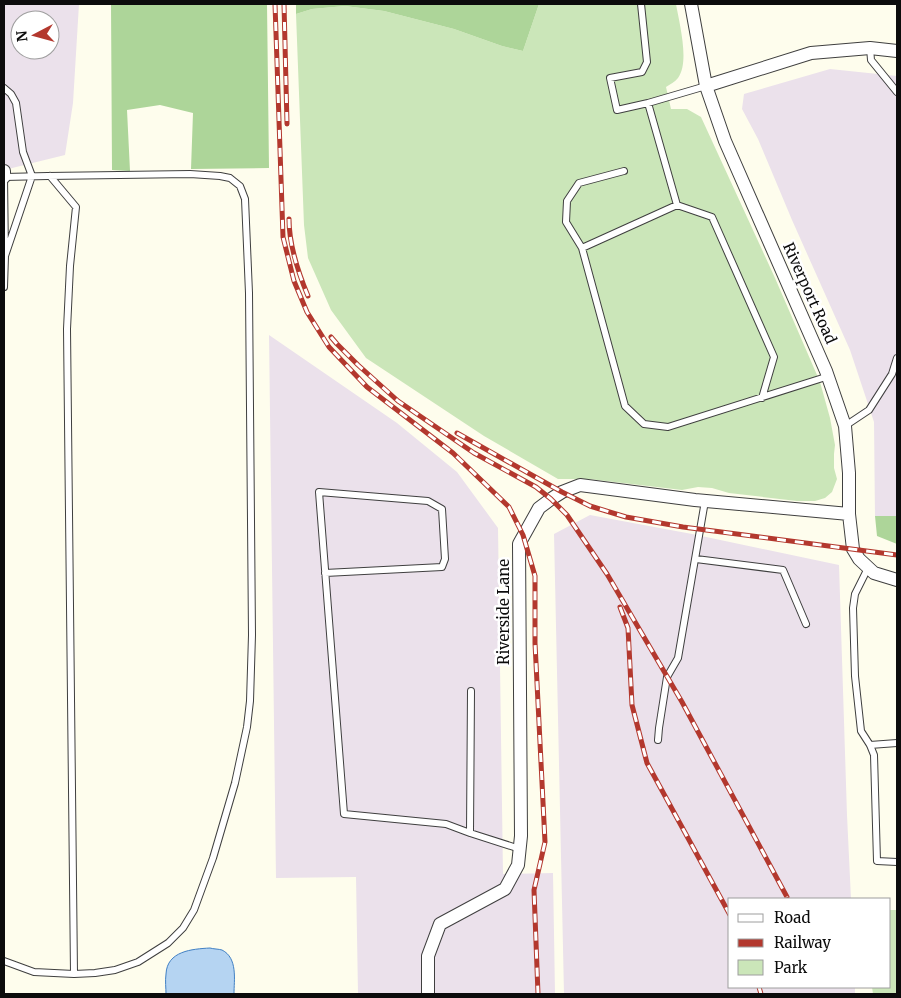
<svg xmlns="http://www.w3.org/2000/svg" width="901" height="998" font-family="Merriweather,serif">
	<rect width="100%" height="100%" fill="#fefded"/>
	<path fill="#ebe1eb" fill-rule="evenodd" d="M4 4H79L73 103 65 155 4 170ZM20 20H50V50H20Z
		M830 69 897 76V516H875L874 422 850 350 792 220 758 139 742 109 744 94Z
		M269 335 397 423 457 472 498 528 503 874 553 873 555 994H358L356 877 276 878Z
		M590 515 692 534 839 565 847 815 851 899H730V987H855V994H564L554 534Z"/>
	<path fill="#cbe6b9" d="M539 4H676C679 22 690 62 678 78 675 82 670 84 666 87L671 109H687L701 117 775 278 820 382 830 418 835 445 834 454V468L837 479 832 492 825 498 815 501H797L729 493 712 488 698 487 682 490 589 479H558L484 436 366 358 331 310 308 258 304 225 296 14 312 9 345 6 384 11 454 29 502 46 523 51Z
		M890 910H897V994H873L872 987H890Z"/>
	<path fill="#add599" d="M111 4H267L269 168 191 169 193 113 160 105 127 110 130 171 112 170Z
		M296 4H539L523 51 502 46 454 29 384 11 345 6 312 9 296 14Z
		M875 516H897V544L877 536Z"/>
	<path fill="#b5d4f2" stroke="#4180c4" d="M210 948C213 949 219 949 222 950 238 958 234 980 234 994H166C166 988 165 981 166 974 167 951 192 949 210 948Z"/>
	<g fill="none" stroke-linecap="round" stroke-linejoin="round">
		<defs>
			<path id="service" d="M641 4 647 62 642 72 610 78 617 110 648 103
				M870 48 871 60 897 92
				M706 86 648 103 677 205 582 248 625 406 644 424 668 427 829 376
				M4 88 11 94 16 103 23 152 32 176 5 256 4 177 48 176 190 174 220 176 230 178 240 186 245 199 249 293 252 635 250 701 247 727 235 783 213 858 194 910 183 928 168 943 138 962 115 970 95 973 74 974 34 972 4 961
				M50 176 76 207 70 266 67 329 74 974
				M677 205 712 217 774 357 762 398
				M582 248 566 222 567 201 579 183 624 171
				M4 287 5 256
				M845 426 869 410 892 374 897 358
				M696 559 783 570 806 624
				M868 568 855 594 853 608 855 676 861 731 870 745 874 755 877 861 897 862
				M325 573 442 567 445 559 442 509 428 501 319 492 344 814 446 824 470 833
				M471 691 470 833 520 849
				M658 740 659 728 667 677 678 658 705 501
				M870 745 897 743"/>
			<path id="minor" d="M691 4 706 86 725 141 826 371 845 426 849 473V514L853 549 859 559 874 573 897 580
				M706 86 811 53 870 48 897 51
				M4 171V177
				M428 994V956L440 924 505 889 518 865 521 836 519 544 539 508 551 499 562 492 580 485 695 500 849 514"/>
		</defs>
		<use href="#service" stroke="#3f3f3f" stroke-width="8"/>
		<use href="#minor" stroke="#3f3f3f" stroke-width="14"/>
		<use href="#service" stroke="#fff" stroke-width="6"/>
		<use href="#minor" stroke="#fff" stroke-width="12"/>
		<defs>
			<path id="rail" d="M275 4 283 237 294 281 307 312 329 347 367 387 453 453 509 507 523 535 535 576V643L545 842 534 890 538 994
				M284 4 287 124
				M289 219C289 245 298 272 308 296
				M331 337 337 344 358 365 398 401 474 453 536 487 551 499 567 515 607 574 682 702 787 897
				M457 433 562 492 590 506 626 517 683 527 897 555
				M620 607 628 628 632 705 647 763 730 915
				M759 987 761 994"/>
		</defs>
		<use href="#rail" stroke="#b3382e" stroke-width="5"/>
		<use href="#rail" stroke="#fff" stroke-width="3" stroke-dasharray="9" stroke-linecap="butt"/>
	</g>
	<g text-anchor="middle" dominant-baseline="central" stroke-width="5" stroke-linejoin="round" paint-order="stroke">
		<g font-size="15" fill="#0c0c0c" stroke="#fff">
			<text transform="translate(810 293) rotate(66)">Riverport Road</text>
			<text transform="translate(503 612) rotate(-90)">Riverside Lane</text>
		</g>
	</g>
	<rect width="901" height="998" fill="none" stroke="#0c0c0c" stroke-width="10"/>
	<rect x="728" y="898" width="162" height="90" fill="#ffffff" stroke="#9e9e9e"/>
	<rect x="738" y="914" width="25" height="8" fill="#ffffff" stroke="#9e9e9e"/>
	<text x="774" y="923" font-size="15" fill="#0c0c0c">Road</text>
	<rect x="738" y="939" width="25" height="8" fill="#b3382e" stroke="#9e9e9e"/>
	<text x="774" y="948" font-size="15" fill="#0c0c0c">Railway</text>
	<rect x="738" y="960" width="25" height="15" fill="#cbe6b9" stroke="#9e9e9e"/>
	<text x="774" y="973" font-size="15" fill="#0c0c0c">Park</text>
	<g transform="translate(35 35) rotate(264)"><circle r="24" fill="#ffffff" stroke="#9e9e9e"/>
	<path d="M0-4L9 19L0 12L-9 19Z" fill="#b3382e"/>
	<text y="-8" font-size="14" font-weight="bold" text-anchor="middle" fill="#0c0c0c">N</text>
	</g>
</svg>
